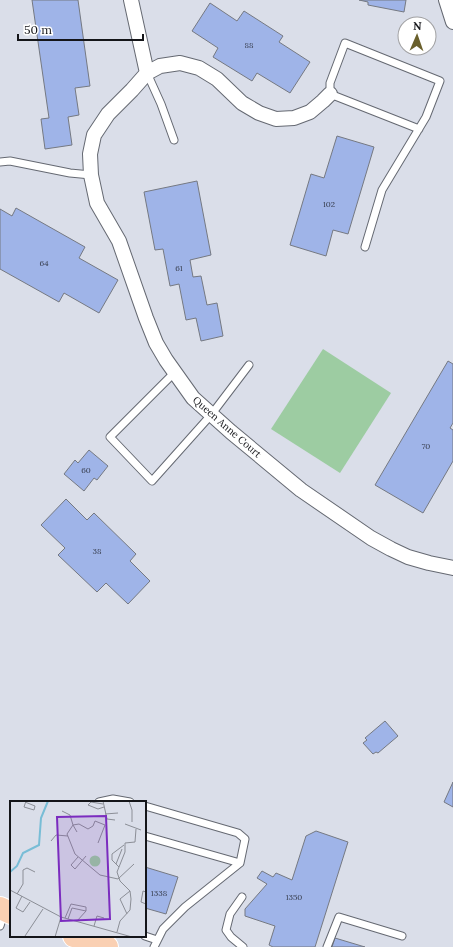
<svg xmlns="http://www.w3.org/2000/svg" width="453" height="947" font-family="Lora,serif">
	<rect width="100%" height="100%" fill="#dadee9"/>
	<path fill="#9dcca2" d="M323 349 391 393 340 473 271 429Z"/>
	<path fill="#9fb4e8" stroke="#757982" d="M32 0H78L90 86 75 88 79 115 68 117 72 145 45 149 41 119 49 118Z
		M359 0H406L404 12 368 5V2Z
		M210 3 237 21 244 11 283 36 279 42 310 62 290 93 257 73 252 81 213 57 218 48 192 31Z
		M337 136 374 147 348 234 333 230 326 256 290 245 311 174 324 178Z
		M197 181 211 255 190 260 193 277 201 276 207 305 217 303 223 336 201 341 196 318 186 320 179 284 170 286 163 249 155 250 144 192Z
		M16 208 85 247 79 258 118 280 99 313 64 293 59 302 0 269V209L12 216Z
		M448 361 453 364V423L450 428 453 430V461L423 513 375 485Z
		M89 450 108 466 97 480 94 478 84 491 64 474 75 460 78 463Z
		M66 499 87 520 94 513 136 554 130 561 150 581 128 604 106 583 97 592 58 555 65 548 41 525Z
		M385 721 398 736 378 753 376 752 373 754 363 743 367 740 365 738Z
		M453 782V807L444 802Z
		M316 831 348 842 315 947H273L269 945 275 926 245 916V909L267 884 257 878 262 871 273 877 276 873 292 880 306 836Z
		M145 867 178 877 166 914 145 908Z
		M335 938 365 947H332Z"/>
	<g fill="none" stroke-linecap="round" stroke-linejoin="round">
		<defs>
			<path id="lane" d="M147 73 161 104 174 140
				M0 162 10 161 70 173 91 175
				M365 247 382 190 426 117 440 81 345 43 330 83V94L419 129
				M174 373 110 437 152 481 211 415 249 365
				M99 802 113 799 130 802
				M145 806 238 833 245 839 240 863 185 907 163 929 154 947
				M145 836 240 863
				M242 897 230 914 226 930 231 937 243 947
				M0 926 4 913
				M145 936 157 940
				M327 947 339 917 402 936"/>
			<path id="street" d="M131 0 147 73 160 66 180 63 199 68 217 79 242 103 259 113 276 119 294 118 310 112 323 101 330 94
				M446 0 453 22
				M147 73 132 90 108 114 94 135 90 154 91 175 97 203 119 241 146 318 156 343 166 360 193 398 231 432 301 490 371 538 391 549 408 557 429 563 453 568"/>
			<path id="primary" d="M0 908 11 913
				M74 936 107 947"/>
		</defs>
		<use href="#lane" stroke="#656972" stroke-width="9"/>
		<use href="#street" stroke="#656972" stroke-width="16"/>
		<use href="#primary" stroke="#fff" stroke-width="24"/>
		<use href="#lane" stroke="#fff" stroke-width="7"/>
		<use href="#street" stroke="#fff" stroke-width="14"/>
		<use href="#primary" stroke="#fad0b3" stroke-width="22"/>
	</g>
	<g text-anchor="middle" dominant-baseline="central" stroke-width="4" stroke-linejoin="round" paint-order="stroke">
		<g font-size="8" fill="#373d4d">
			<text x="249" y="45">88</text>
			<text x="329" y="204">102</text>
			<text x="44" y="263">64</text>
			<text x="179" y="268">61</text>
			<text x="426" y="446">70</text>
			<text x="86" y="470">60</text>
			<text x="97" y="551">38</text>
			<text x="159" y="893">1338</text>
			<text x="294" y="897">1350</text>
		</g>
		<g font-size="10" fill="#141519" stroke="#fff">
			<text transform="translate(227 427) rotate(41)">Queen Anne Court</text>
		</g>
	</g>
	<g transform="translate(10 801)">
		<rect width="136" height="136" fill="#dadee9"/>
		<path d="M79.5 60a5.5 5.5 0 1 1 11 0a5.5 5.5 0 1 1-11 0Z" fill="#9dcca2"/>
		<path fill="none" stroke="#78bdd6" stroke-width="2" d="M0 71 7 65 13 52 29 44 31 17 38 0"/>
		<path fill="none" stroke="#8b8e96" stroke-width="1" d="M93 0 97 18 105 19M119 0 122 9V21M15 1 25 5 24 9 14 6 16 0M93 3 81 1 78 4 88 8 94 6M52 10 60 14 63 24 69 23 78 28 83 25M95 13 108 12M115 23 131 29M83 25 85 20 95 24 88 42M67 31 63 24 57 33 65 53 90 74 108 78 124 63M41 40 46 34 58 35M68 56 61 64 65 68 76 55M106 63 112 48M109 66 102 59V53L114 44M0 89 51 116 122 136M136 91 133 90 131 101 136 103M7 93 13 83V69L17 67 25 71M12 95 6 107 13 111 20 101M117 113 110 98 120 90M55 117 61 103 76 106V110L67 120M58 118 62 107 76 110M84 125 87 115 94 117M107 131 110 120 120 109 121 98 120 90 110 80 107 71 115 51V42L125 41 126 28M15 135 33 108M45 136 51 116"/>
		<path fill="#7b2cbf" fill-opacity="0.15" stroke="#7b2cbf" stroke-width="2" d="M96 15 100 118 51 120 47 16Z"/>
		<rect width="136" height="136" fill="none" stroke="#141519" stroke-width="2"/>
	</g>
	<g transform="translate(417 36) rotate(2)"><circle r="19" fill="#ffffff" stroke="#a1a1a3"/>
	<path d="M0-3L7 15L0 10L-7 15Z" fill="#6a602c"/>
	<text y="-6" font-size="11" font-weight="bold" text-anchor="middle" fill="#141519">N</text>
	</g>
	<path d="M18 34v6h125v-6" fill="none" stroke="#141519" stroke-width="2"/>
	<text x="24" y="34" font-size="12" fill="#141519" stroke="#ffffff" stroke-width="3" paint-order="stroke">50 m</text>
</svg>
